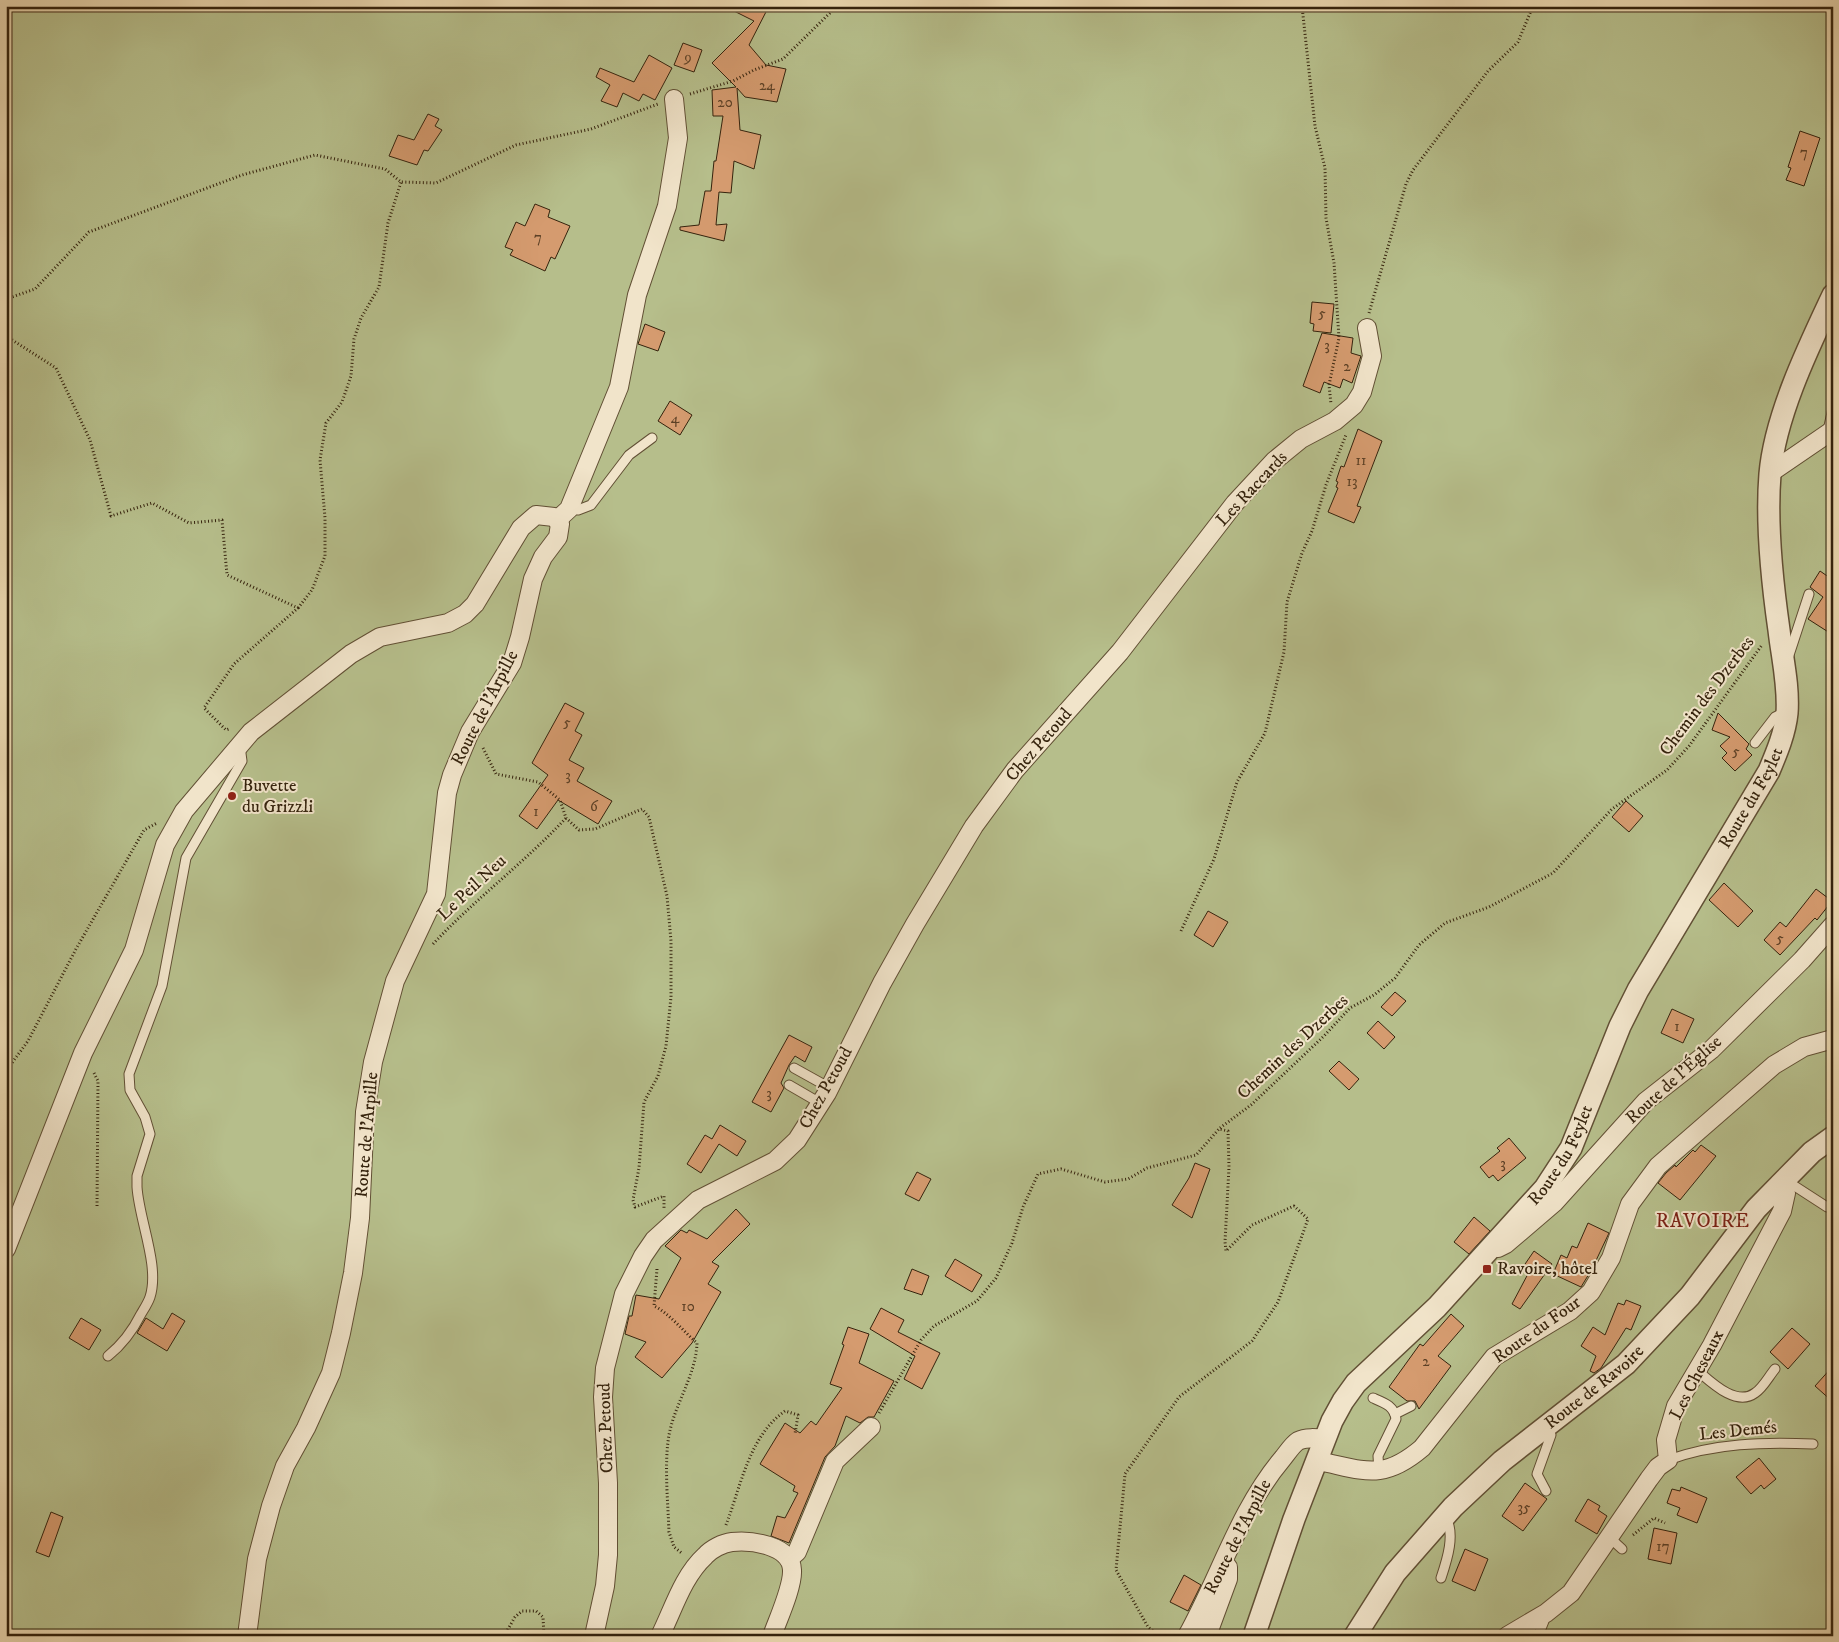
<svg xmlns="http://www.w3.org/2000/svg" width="1839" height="1642" viewBox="0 0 1839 1642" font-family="'IM FELL DW Pica',serif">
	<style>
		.green { fill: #b6be8b; stroke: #76704c }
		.building { fill: #d59b6f; stroke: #35230d }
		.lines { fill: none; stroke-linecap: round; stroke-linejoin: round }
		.service-casing { stroke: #625035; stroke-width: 11 }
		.minor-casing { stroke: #625035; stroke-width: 20 }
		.tertiary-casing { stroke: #625035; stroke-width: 24 }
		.path { stroke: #35230d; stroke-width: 3; stroke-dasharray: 1 2.5; stroke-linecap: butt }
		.service { stroke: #f1e4ca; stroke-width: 9 }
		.minor { stroke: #f1e4ca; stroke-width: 18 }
		.tertiary { stroke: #f1e4ca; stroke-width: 21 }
		.poi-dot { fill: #8f2418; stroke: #f1e4ca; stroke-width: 2 }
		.labels { text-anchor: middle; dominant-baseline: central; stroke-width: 4; stroke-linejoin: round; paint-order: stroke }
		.number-label { font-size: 15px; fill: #5d4126 }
		.street-label { font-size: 18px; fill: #35230d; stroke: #f1e4ca }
		.poi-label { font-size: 18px; fill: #35230d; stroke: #f1e4ca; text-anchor: start }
		.quarter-label { font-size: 20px; letter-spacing: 1px; fill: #7a1f14; stroke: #f1e4ca }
	</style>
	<rect width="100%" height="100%" fill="#e9d6ae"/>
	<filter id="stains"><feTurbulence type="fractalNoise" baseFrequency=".004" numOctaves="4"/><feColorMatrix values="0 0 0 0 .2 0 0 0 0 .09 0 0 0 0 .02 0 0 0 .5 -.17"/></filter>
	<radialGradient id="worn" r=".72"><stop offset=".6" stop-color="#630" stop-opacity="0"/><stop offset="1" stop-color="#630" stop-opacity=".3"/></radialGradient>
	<rect class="green" x="6" y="6" width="1827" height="1630"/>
	<g class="building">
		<polygon points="724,6 769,6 749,45 766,65 786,69 777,102 745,97 737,88 740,130 761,135 754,169 734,161 731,193 719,192 716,225 727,224 724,241 680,230 680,227 699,225 705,191 711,191 714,161 716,161 723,116 713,116 712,90 736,87 712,63 754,21"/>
		<polygon points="683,43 702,50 694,72 674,65"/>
		<polygon points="649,55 672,68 655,100 643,94 639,101 623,93 617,107 601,101 610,85 596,77 600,68 634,82"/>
		<polygon points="428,114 439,119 435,126 442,130 428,151 424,150 417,165 389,156 398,135 414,140"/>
		<polygon points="1800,131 1820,138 1804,186 1786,180 1791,168 1788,167"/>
		<polygon points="535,204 550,210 548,217 570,226 555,259 551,257 545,271 510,255 513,250 505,247 516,222 525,226"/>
		<polygon points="1312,302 1334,304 1331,333 1313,331 1314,324 1310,323"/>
		<polygon points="645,324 665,332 658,351 638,344"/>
		<polygon points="1322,333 1353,338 1351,353 1361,356 1352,383 1343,379 1340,388 1324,382 1320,393 1303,386"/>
		<polygon points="670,401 692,415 680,435 658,421"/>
		<polygon points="1358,429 1382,441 1357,506 1361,507 1354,523 1328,512 1338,488 1336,487 1338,482 1336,481 1341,466 1344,467"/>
		<polygon points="1820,571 1833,580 1833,635 1808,619 1823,597 1810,587"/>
		<polygon points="565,703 584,713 575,731 582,735 569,760 584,768 577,781 612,801 598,824 558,800 537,829 519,816 548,775 532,763"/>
		<polygon points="1718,713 1749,744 1746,749 1752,755 1735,771 1722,758 1727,753 1720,746 1730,737 1712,730"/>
		<polygon points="1626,801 1643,816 1629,832 1612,817"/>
		<polygon points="1724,883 1753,911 1738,927 1709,900"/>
		<polygon points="1816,889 1832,901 1817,920 1815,918 1780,955 1764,940 1780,922 1786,927"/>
		<polygon points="1208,911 1228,922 1213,947 1194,935"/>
		<polygon points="1395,992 1406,1001 1392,1016 1381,1007"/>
		<polygon points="1672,1009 1694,1019 1683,1043 1661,1033"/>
		<polygon points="1378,1021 1395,1037 1384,1049 1367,1033"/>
		<polygon points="789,1035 812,1047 805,1062 795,1056 789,1065 781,1083 784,1088 771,1112 752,1102"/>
		<polygon points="1339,1061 1359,1079 1349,1090 1329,1071"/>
		<polygon points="720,1125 746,1141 737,1156 719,1144 701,1173 687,1164 705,1135 712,1139"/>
		<polygon points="1509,1138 1526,1158 1498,1181 1493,1175 1489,1178 1480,1167 1500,1151 1497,1148"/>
		<polygon points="1701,1145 1716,1156 1680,1200 1658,1183 1666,1173 1675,1165 1676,1167 1693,1150 1695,1152"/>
		<polygon points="1195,1163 1210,1169 1192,1218 1172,1205 1189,1178"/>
		<polygon points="917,1172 931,1179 919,1201 905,1194"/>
		<polygon points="736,1209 750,1224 712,1262 719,1266 708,1284 721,1292 692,1343 662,1378 635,1357 646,1342 625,1334 629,1316 632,1316 636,1295 659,1299 681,1258 665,1246 681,1230 687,1233 689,1230 707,1239"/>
		<polygon points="1474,1217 1490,1231 1469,1254 1454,1242"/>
		<polygon points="1588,1223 1609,1233 1592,1269 1581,1287 1553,1274 1561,1255 1567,1258 1572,1246 1577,1248"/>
		<polygon points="1534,1251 1552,1264 1520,1309 1512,1304 1529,1272 1523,1267"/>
		<polygon points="955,1259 982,1275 972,1292 945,1276"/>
		<polygon points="912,1269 929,1276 922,1295 904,1289"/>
		<polygon points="1626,1300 1641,1306 1631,1330 1626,1328 1601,1368 1594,1373 1590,1371 1596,1356 1581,1346 1593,1327 1605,1335 1618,1303 1624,1305"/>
		<polygon points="881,1308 904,1320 898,1332 940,1353 922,1389 904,1379 915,1356 870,1329"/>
		<polygon points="172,1313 185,1321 167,1351 137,1333 146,1318 163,1329"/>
		<polygon points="1451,1314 1464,1326 1438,1356 1451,1366 1419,1409 1415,1401 1407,1401 1389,1387 1420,1344 1423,1346"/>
		<polygon points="81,1318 101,1330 89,1350 69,1338"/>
		<polygon points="848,1327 869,1334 859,1363 894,1381 874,1417 868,1417 860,1423 846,1416 835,1446 825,1457 789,1543 771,1536 777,1516 785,1518 798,1493 793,1491 795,1486 760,1464 785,1423 800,1433 811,1421 816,1425 842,1388 830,1384 844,1345 842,1344"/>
		<polygon points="1792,1328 1810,1344 1788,1369 1770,1352"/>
		<polygon points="1833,1366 1833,1402 1815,1386"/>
		<polygon points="1759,1458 1776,1479 1764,1489 1761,1485 1751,1494 1736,1477"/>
		<polygon points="1525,1483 1547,1499 1523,1531 1502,1516"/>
		<polygon points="1681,1487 1707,1498 1697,1523 1677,1515 1680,1508 1667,1503 1672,1489 1680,1491"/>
		<polygon points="1588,1499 1600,1506 1598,1510 1607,1516 1597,1534 1575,1521"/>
		<polygon points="51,1512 63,1517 49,1557 36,1552"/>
		<polygon points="1654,1528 1677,1533 1671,1564 1648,1559"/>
		<polygon points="1465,1549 1488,1559 1475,1591 1452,1581"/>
		<polygon points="1184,1575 1201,1585 1188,1611 1170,1602"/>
	</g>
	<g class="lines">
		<defs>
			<g id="service">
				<polyline points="1831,431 1829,426 1833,408"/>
				<polyline points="569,509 578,510 591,505 629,455 652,438"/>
				<polyline points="1788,658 1809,594"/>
				<polyline points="1755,743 1775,717 1785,712"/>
				<polyline points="794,1068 830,1088"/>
				<polyline points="789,1085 820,1103"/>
				<polyline points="1787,1178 1793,1185 1827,1207"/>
				<path d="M 108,1356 C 123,1344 132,1332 141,1314 C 144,1309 148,1303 150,1297 C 160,1266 139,1220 137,1187 L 137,1176 L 150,1134 L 145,1117 L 130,1090 L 129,1074 L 162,986 L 186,858 L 242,761 L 240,746"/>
				<path d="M 1697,1370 C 1711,1382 1736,1407 1755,1393 C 1763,1388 1769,1376 1775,1369"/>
				<path d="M 1373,1398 C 1385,1403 1394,1406 1396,1419 L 1378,1456 L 1379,1471"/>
				<polyline points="1395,1414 1411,1406"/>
				<path d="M 1668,1460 C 1715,1443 1763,1442 1813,1444"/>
				<polyline points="1546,1491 1537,1474 1551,1435 1547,1427"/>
				<polyline points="1609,1537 1622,1549"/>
				<path d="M 1441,1578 C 1447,1560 1456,1533 1445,1516"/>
				<polyline points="1538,1636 1544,1621 1541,1616"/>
			</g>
			<g id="minor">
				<polyline points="1770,473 1833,430"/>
				<polyline points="557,520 569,509 619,387 637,295 667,206 678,138 674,99"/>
				<polyline points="1493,1247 1498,1248 1506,1244 1554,1203 1646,1101 1711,1050 1802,960 1833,925"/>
				<polyline points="6,1249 83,1053 134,950 165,845 184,811 251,732 351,654 380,637 448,623 465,614 475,604 521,528 536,515 554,517 560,524 558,537 543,557 533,579 520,637 512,663 470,732 452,775 447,793 436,894 395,981 373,1062 365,1112 360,1218 353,1273 341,1333 331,1373 306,1428 285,1466 271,1506 257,1559 247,1636"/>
				<path d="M 1318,1461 C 1364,1470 1382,1482 1422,1448 L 1494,1357 L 1570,1311 L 1591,1292 L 1611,1258 L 1630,1204 L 1658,1166 L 1774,1065 L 1804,1047 L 1833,1039"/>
				<polyline points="789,1559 797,1552 835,1461 871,1427"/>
				<polyline points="594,1636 605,1586 608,1555 608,1483 603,1397 605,1368 624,1294 643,1256 654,1240 698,1200 775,1161 797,1140 827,1093 882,983 915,924 974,826 1015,770 1120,652 1235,503 1274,461 1301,439 1335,421 1354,405 1362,392 1372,356 1367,328"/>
				<path d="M 660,1636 C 673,1610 683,1576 705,1556 C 711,1549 723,1543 732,1542 C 751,1540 791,1545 792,1570 C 793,1587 778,1619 772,1636"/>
				<path d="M 1187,1636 C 1220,1577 1239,1510 1283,1458 C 1287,1453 1293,1444 1298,1441 C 1306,1437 1316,1438 1325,1439"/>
				<polyline points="1207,1636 1228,1579 1228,1567"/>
				<polyline points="1507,1636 1546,1613 1571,1593 1649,1479 1658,1467 1668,1460 1666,1440 1676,1406 1712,1345 1782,1211 1786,1193 1780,1183"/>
			</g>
			<g id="tertiary">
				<path id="s1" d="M 1254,1636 L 1294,1519 L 1332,1421 L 1343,1401 L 1356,1383 L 1437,1307 L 1545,1188 L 1571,1148 L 1620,1026 L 1638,990 L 1769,771 C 1777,752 1785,733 1787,713 C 1789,685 1782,657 1779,630 C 1772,581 1766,523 1770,474 C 1775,416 1808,348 1833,295"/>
				<path id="s2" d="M 1355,1636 L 1395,1573 L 1453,1507 L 1502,1461 L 1626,1364 L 1690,1296 L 1756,1209 L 1812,1152 L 1833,1137"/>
			</g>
		</defs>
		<use href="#service" class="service-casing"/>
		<use href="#minor" class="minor-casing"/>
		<use href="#tertiary" class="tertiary-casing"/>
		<g class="path">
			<polyline points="1302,6 1315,126 1325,168 1326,218 1334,263 1339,338 1329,385 1331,404"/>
			<polyline points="690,94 733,81 754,70 783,59 837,6"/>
			<polyline points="6,299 35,289 89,232 242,175 315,155 385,169 401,182 436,183 516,145 591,129 658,104"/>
			<polyline points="1369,313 1406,184 1413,170 1488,71 1518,42 1533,6"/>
			<polyline points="6,336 56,368 90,440 111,516 152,503 189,523 222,520 227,575 298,608 234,664 204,708 226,730 229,729"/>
			<polyline points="298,608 312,590 325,556 325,518 320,460 326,423 342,402 351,376 354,339 361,318 379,287 388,223 401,182"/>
			<polyline points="483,748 496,774 538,782 560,800 566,818 579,830 595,829 642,809 649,817 667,896 671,941 671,997 666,1046 658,1076 644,1102 639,1168 633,1200 635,1207 664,1196 664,1208"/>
			<polyline points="1181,931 1214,859 1237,782 1265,733 1284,652 1287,602 1302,553 1312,531 1326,485 1346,435"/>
			<path d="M 433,944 C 475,899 524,863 566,818"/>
			<polyline points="6,1071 28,1041 76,949 144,830 157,823"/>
			<polyline points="94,1073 98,1081 97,1208"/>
			<polyline points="1220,1128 1251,1105 1324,1036 1350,1008 1374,995 1395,978 1419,945 1445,923 1489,907 1553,873 1612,809 1667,770 1689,746 1762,645"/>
			<path d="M 657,1269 L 654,1306 C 669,1313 683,1331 697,1343 C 696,1375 675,1403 669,1435 C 664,1463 668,1503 669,1532 L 674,1547 L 683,1554"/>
			<polyline points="879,1413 921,1340 934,1326 977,1301 996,1278 1012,1243 1023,1207 1038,1174 1061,1169 1105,1182 1128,1179 1147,1168 1196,1155 1219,1129 1228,1131 1229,1167 1225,1242 1226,1251 1252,1225 1294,1206 1308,1219 1278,1302 1252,1341 1179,1397 1125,1474 1116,1570 1148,1627 1160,1636"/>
			<path d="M 726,1525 C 741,1486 749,1436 785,1411 L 798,1415 L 795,1434"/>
			<polyline points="1633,1535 1654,1518 1665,1523"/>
			<polyline points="504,1636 515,1617 522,1611 536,1611 543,1617 544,1636"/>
		</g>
		<use href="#service" class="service"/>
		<use href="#minor" class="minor"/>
		<use href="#tertiary" class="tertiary"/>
	</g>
	<g class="poi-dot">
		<circle cx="232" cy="796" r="5"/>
		<rect x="1482" y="1264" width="10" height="10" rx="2.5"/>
	</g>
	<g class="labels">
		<g class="number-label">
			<text x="688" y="57">9</text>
			<text x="767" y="85">24</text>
			<text x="725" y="102">20</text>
			<text x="1804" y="152">7</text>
			<text x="538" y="237">7</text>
			<text x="1322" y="313">5</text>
			<text x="1327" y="345">3</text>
			<text x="1347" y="366">2</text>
			<text x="675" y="418">4</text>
			<text x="1361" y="460">11</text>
			<text x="1352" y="481">13</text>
			<text x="567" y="722">5</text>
			<text x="1736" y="751">5</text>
			<text x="568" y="775">3</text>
			<text x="594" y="806">6</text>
			<text x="536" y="811">1</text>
			<text x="1780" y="938">5</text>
			<text x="1677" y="1026">1</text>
			<text x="769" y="1093">3</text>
			<text x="1503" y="1163">3</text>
			<text x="688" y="1306">10</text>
			<text x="1426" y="1361">2</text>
			<text x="1524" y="1507">35</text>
			<text x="1663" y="1546">17</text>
		</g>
		<g class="street-label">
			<text transform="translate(1252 489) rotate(-47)">Les Raccards</text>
			<text transform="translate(1707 696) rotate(-53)">Chemin des Dzerbes</text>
			<text transform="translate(485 708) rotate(-63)">Route de l'Arpille</text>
			<text transform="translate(1039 745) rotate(-49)">Chez Petoud</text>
			<text stroke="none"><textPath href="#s1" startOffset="988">Route du Feylet</textPath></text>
			<text transform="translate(472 888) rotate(-43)">Le Peil Neu</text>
			<text transform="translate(1293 1047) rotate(-43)">Chemin des Dzerbes</text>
			<text transform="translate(1674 1080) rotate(-42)">Route de l'Église</text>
			<text transform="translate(826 1088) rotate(-61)">Chez Petoud</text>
			<text transform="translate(367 1135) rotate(-85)">Route de l'Arpille</text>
			<text stroke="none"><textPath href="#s1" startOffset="582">Route du Feylet</textPath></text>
			<text transform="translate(1537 1330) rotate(-35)">Route du Four</text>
			<text transform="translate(1697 1375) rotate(-63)">Les Cheseaux</text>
			<text stroke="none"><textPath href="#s2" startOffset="348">Route de Ravoire</textPath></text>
			<text transform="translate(606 1428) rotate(-92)">Chez Petoud</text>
			<text transform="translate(1738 1431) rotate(-6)">Les Demés</text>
			<text transform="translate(1238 1537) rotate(-63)">Route de l'Arpille</text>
		</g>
		<g class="poi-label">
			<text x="242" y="786">Buvette<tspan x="242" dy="21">du Grizzli</tspan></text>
			<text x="1497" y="1269">Ravoire, hôtel</text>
		</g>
		<g class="quarter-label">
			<text x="1703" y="1221">RAVOIRE</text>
		</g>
	</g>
	<rect width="1839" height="1642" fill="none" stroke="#e9d6ae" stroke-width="25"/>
	<rect x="8" y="8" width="1824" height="1627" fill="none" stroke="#35230d" stroke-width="2.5"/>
	<rect x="12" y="12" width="1814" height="1617" fill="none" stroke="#35230d"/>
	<rect width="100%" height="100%" filter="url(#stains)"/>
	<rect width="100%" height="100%" fill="url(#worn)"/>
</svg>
